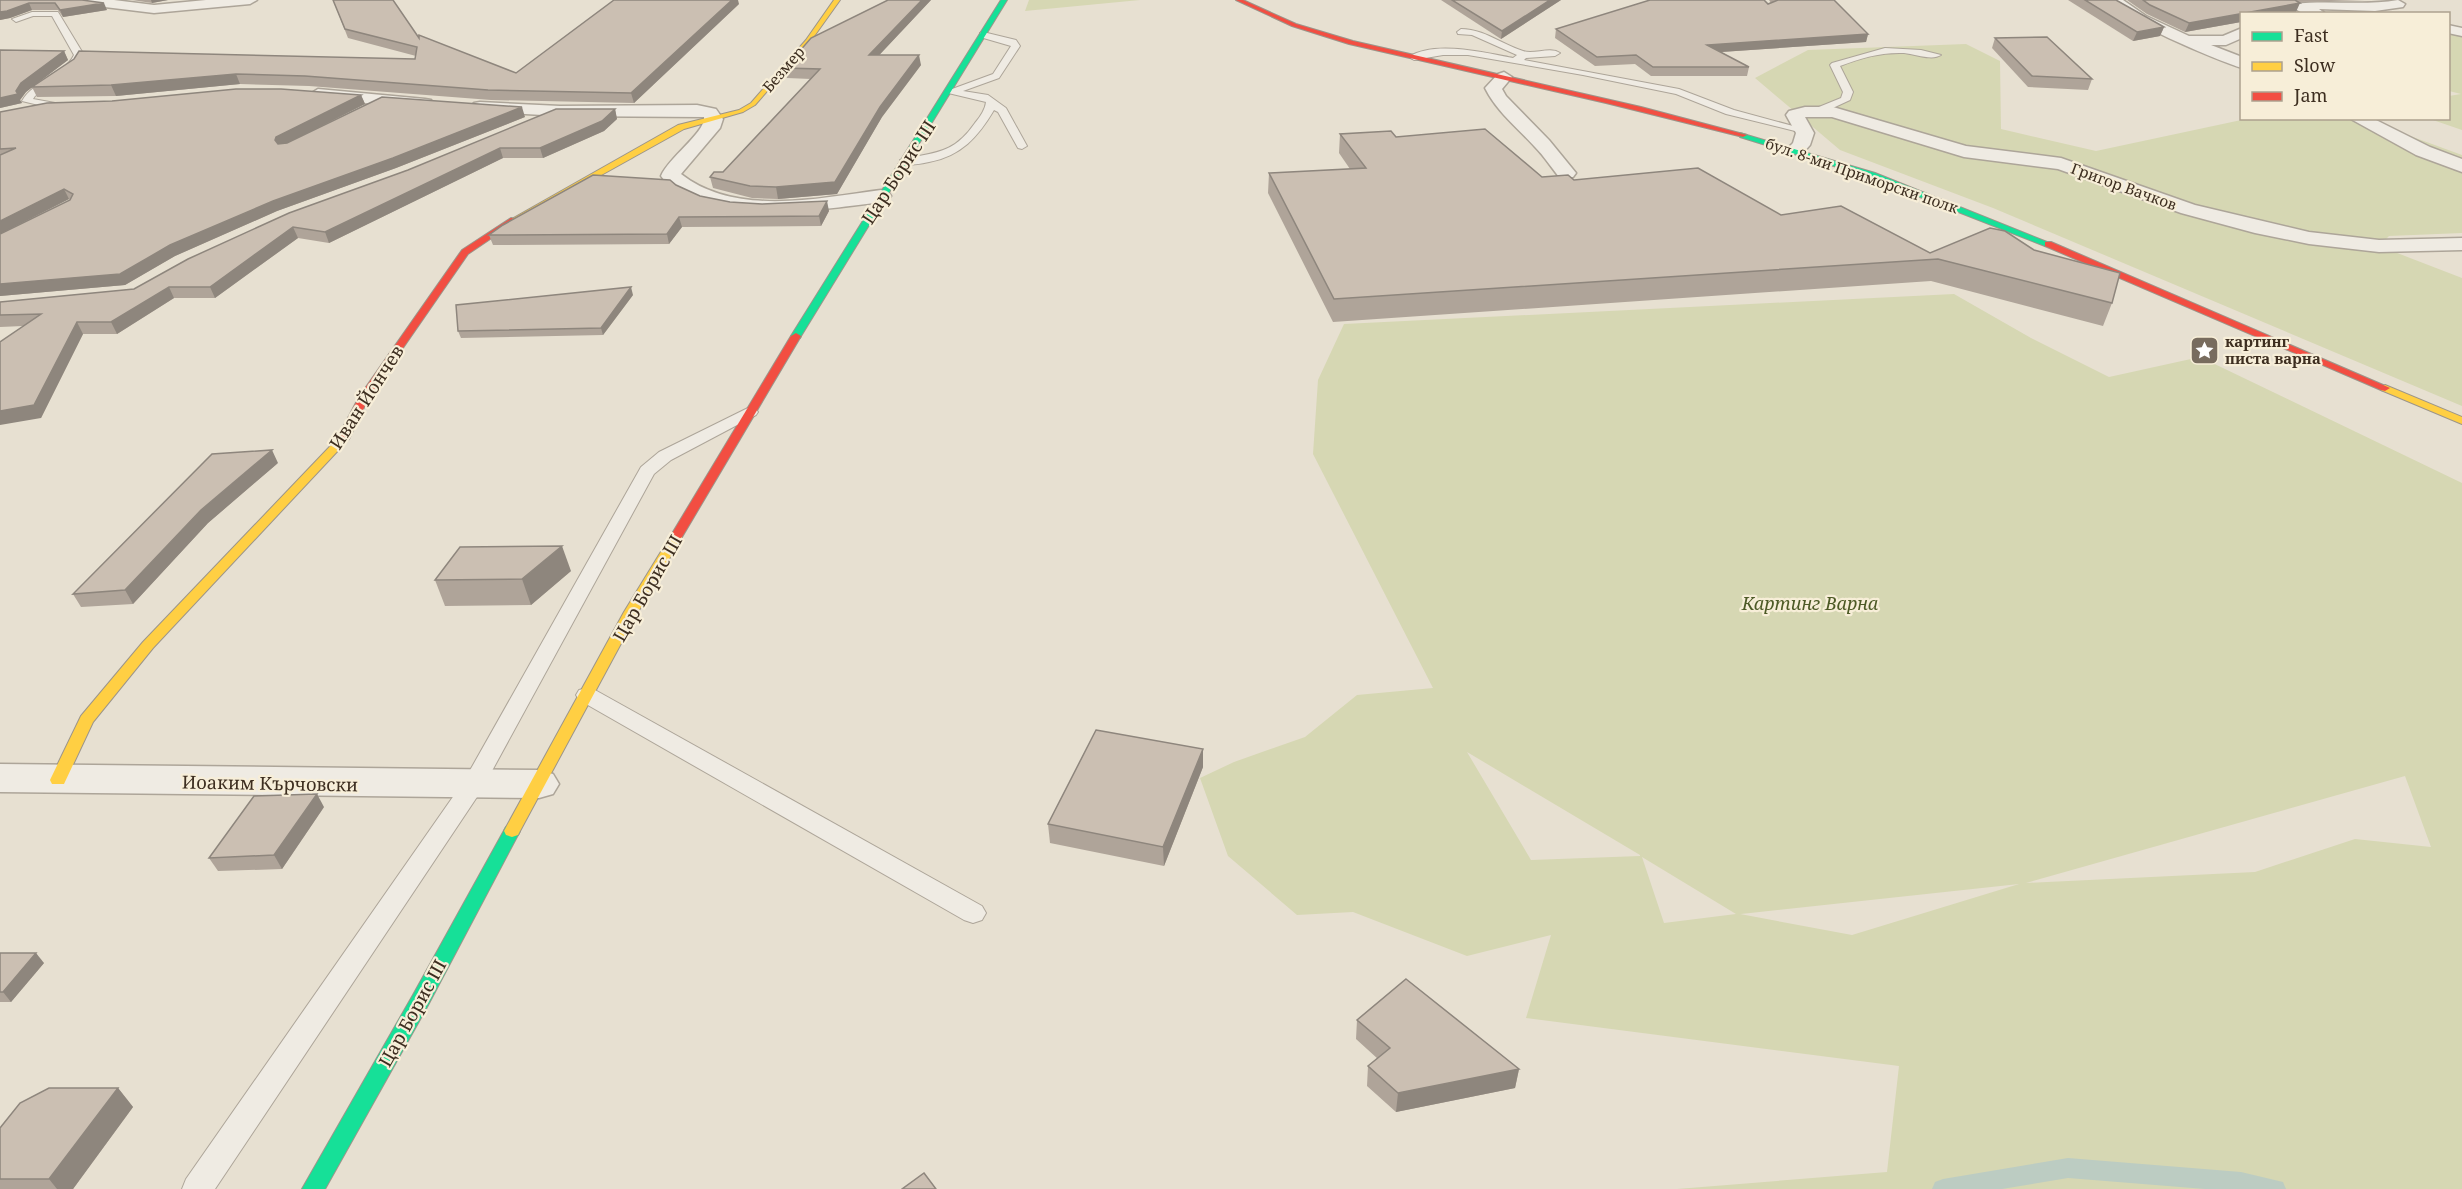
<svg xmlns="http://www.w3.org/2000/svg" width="2462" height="1189" viewBox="0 0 2462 1189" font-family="'Noto Serif',serif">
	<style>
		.green { fill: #d6d7b3; fill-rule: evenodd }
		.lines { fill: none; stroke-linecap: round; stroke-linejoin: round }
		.stream { fill: #bcccc2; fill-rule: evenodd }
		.lane-casing { stroke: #ada599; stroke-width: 2 }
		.street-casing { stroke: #ada599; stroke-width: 3 }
		.fast-casing { stroke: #9c958a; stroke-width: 2 }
		.slow-casing { stroke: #9c958a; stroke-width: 2 }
		.jam-casing { stroke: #9c958a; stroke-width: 2 }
		.lane { fill: #efebe3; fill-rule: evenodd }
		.street { fill: #efebe3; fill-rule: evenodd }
		.fast { fill: #16e098; fill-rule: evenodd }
		.slow { fill: #ffcf43; fill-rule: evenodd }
		.jam { fill: #f24e42; fill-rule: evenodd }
		.wall { fill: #afa499; fill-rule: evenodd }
		.shaded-wall { fill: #8e867d }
		.building { fill: #cbbfb2; stroke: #8e867d; stroke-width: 1.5 }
		.labels { text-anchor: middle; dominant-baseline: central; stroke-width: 4.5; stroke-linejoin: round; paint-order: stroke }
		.far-street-label { font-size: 15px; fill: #3d2e20; stroke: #f7eed8 }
		.far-poi-label { font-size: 15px; font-weight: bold; fill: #3d2e20; stroke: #f7eed8; text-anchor: start }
		.street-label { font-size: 18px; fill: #3d2e20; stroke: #f7eed8 }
		.park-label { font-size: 18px; font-style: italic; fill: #4d5a26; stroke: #f7eed8 }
	</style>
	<rect width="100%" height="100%" fill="#e7e0d1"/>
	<g class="green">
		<polygon points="1029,0 1140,0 1025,11"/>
		<polygon points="2449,27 2462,28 2462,130 2430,119 2448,118 2449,96 2461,94 2449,91"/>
		<polygon points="1966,44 2000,61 2001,129 2096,151 2246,119 2361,118 2462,155 2462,233 2389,236 2379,246 2462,278 2462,406 1993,208 1840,150 1755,78 1808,50"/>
		<path d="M 1954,294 L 2031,338 L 2109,377 L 2200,357 L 2462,483 L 2462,1189 L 1677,1189 L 1887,1172 L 1899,1066 L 1526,1018 L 1551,935 L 1467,956 L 1353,912 L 1297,915 L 1228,856 L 1200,778 L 1234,762 L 1305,737 L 1357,695 L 1433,688 L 1313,454 L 1318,380 L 1344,324 ZM 1467,752 L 1640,855 L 1640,856 L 1531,860 ZM 2405,776 L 2431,847 L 2355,839 L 2255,872 L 2026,883 ZM 1642,857 L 1736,914 L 1664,923 ZM 2019,884 L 1852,935 L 1740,914 L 1741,914 Z"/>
	</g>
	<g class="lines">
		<polygon class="stream" points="2068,1158 2241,1172 2283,1182 2286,1189 2205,1189 2068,1178 2002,1189 1932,1189 1935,1182 1943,1179"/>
		<defs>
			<g id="lane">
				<path d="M 32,12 L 58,12 L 84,55 L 77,67 L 35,96 L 33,99 L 55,103 L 56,105 L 51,108 L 22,101 C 34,80 64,76 74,55 L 52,16 L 33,16 L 16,22 L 12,19 Z"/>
				<path d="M 1461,29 C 1484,29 1501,44 1523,51 C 1534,55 1550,46 1560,53 L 1555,56 L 1526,58 L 1524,60 L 1679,89 L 1734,110 L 1808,130 L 1803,133 L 1726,114 L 1676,94 L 1583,75 L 1468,55 L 1443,55 L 1414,60 L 1409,57 C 1434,40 1486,53 1513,58 L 1517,55 L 1472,35 L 1458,34 L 1457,32 Z"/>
				<path d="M 983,32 L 1016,40 L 1020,46 L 999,78 L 963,91 L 988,95 L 1006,108 L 1027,146 L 1022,149 L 1018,148 L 998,112 L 994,110 C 978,137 961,156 929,162 C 920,164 909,166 900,164 L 900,160 C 934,152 953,155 975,123 C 980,117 985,110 986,102 L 944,92 L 993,74 L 1011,46 L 980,37 L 980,33 Z"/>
				<path d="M 1885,48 L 1921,50 L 1941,55 C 1932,61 1915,54 1904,53 C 1881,52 1861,58 1840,66 L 1853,92 L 1850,100 L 1822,113 L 1814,113 L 1814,109 L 1841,98 L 1843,92 L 1830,65 L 1832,63 Z"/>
				<polygon points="750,407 756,409 758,412 756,415 671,460 654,474 481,791 215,1189 182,1189 186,1179 464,781 641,467 659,452"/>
				<polygon points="587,688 595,690 982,906 986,913 982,920 973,923 964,920 579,700 576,695 579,690"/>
			</g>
			<g id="street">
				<polygon points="73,0 114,0 154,5 206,0 257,0 250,4 154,13 80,4"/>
				<path d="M 2109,0 L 2123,0 L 2146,16 L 2189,36 L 2223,36 L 2242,28 L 2242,38 L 2226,45 L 2211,45 L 2242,57 L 2242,68 C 2221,62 2113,17 2109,0 Z"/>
				<path d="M 2398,0 L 2405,4 L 2403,7 L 2375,11 L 2319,9 L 2326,14 L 2304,14 L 2292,7 L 2294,4 C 2328,0 2364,6 2398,0 Z"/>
				<polygon points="2448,25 2462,28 2462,36 2448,33"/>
				<path d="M 1504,72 L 1512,77 L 1502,89 L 1506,96 L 1549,140 L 1576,173 L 1573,177 L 1559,177 C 1551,167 1544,156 1535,147 C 1517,127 1497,112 1485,88 L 1498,74 Z"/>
				<polygon points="318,89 425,99 431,100 433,104 431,108 425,109 312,98 310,94"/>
				<path d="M 480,102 L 560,106 L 697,105 L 716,109 L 723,119 L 720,128 L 681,174 C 736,217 818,198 881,190 L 888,192 L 891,196 L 888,200 L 881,202 C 826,209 698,230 661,176 C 668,158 706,132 704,117 L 560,116 L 474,111 L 471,107 L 474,103 Z"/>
				<polygon points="1805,107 1833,107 1966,146 2061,158 2195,205 2309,232 2379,240 2462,238 2462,250 2379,252 2309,244 2255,233 2181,213 2058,169 1964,157 1832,117 1805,117 1814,133 1810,145 1802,154 1788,154 1786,150 1793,143 1796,133 1786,115 1789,111"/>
				<polygon points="2349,118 2372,118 2430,147 2462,159 2462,172 2416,155"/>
				<polygon points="0,764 539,770 553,774 559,784 553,794 539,798 0,792"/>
			</g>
			<g id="fast">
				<polygon points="1001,0 1007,0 801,336 800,338 792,338 791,336"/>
				<polygon points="1740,133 1875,173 2052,244 2045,246 1869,177 1740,137"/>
				<polygon points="512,825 518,827 520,831 427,1007 325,1189 302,1189 413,995 506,827"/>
			</g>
			<g id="slow">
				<polygon points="834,0 840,0 810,42 755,105 743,112 684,129 517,222 510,220 678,125 739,110 751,103 806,40"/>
				<polygon points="2385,385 2462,417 2462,424 2381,390 2380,388"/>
				<polygon points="343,436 347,437 347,441 153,648 93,722 64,784 52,784 50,780 81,716 143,642 339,437"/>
				<polygon points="676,533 682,537 638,612 520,831 518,835 512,837 506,835 504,831 624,612 670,537"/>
			</g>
			<g id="jam">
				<polygon points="1236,0 1243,0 1296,24 1353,41 1641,107 1747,135 1743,137 1606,103 1349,44 1292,26"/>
				<polygon points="511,218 518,220 468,254 369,397 349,439 343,442 339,441 337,439 359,397 462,250"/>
				<polygon points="2045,242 2051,242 2390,388 2385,391 2381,390 2045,246"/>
				<polygon points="796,333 801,336 682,537 676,541 671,540 670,537 791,336"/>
			</g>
		</defs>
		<use href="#lane" class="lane-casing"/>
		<use href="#street" class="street-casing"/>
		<use href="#fast" class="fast-casing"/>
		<use href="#slow" class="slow-casing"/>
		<use href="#jam" class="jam-casing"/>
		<use href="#lane" class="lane"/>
		<use href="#street" class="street"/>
		<use href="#fast" class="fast"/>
		<use href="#slow" class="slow"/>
		<use href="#jam" class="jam"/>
	</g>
	<g class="wall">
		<polygon points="0,0 82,0 107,10 63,17 58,10 32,10 10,18 0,20"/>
		<polygon points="132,0 168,0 152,3"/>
		<polygon points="333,0 419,38 516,73 739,4 634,103 491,100 309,86 240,84 116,96 37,97 32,87 26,92 20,100 22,103 0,108 0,50 64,51 68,60 37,83 415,59 416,56 348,38"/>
		<polygon points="888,0 931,0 879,55 921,65 882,117 837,194 778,199 752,198 713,188 710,177 723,172 811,79 787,78 785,68"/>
		<polygon points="1441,0 1561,0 1501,39"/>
		<polygon points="1769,0 1834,0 1868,34 1866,42 1721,52 1749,67 1747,76 1651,76 1635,64 1595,66 1555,38 1556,29 1771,3"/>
		<polygon points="2068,0 2116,0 2164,27 2160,36 2133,41"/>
		<polygon points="2127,0 2365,0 2298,2 2296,12 2289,14 2241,14 2241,22 2185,32 2147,14"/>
		<polygon points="1995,38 2092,79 2088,90 2028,87 1992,48"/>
		<path d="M 361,95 L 365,104 L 287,143 L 525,117 L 396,168 L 277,211 L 175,256 L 125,285 L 0,296 L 0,112 ZM 69,199 L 70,200 L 9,230 Z"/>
		<polygon points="615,109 617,119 604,131 543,158 503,158 329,243 298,238 215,298 174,298 117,334 83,334 41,418 23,326 0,327 0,302 134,289 289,213"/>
		<polygon points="1340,134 1396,137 1542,177 1574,180 1781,215 1930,253 2112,303 2103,326 1931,281 1333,322 1268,193 1269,173 1350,169 1339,153"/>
		<polygon points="676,185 700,196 730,202 829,211 821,226 682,227 669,244 493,245 489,235"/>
		<polygon points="633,295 603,335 461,338 458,331"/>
		<polygon points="278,463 208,523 133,604 81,607 73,594"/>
		<polygon points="571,571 531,605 445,606 435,580"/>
		<polygon points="1203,749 1203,767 1164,866 1050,843 1048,824"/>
		<polygon points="324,807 282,869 218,871 209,858"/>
		<polygon points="0,953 44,963 11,1002 0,1002"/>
		<polygon points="1357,1020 1519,1069 1515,1088 1396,1112 1367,1086 1368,1066 1378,1059 1356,1039"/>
		<polygon points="118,1088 133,1107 73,1189 0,1189 0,1128"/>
	</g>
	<g class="shaded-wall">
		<polygon points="151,0 168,0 152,3"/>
		<polygon points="732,0 738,0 739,4 634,103 631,93"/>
		<polygon points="922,0 931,0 870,65 869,55"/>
		<polygon points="1550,0 1561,0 1501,39 1502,31"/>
		<polygon points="29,3 32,10 10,18 0,20 0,12"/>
		<polygon points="104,3 107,10 63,17 60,10"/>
		<polygon points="2300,3 2296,12 2289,14 2241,14 2241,22 2185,32 2189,23"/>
		<polygon points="2164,27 2160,36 2133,41 2137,32"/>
		<polygon points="1868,34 1866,42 1706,53 1707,45"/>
		<polygon points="64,51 68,60 26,92 20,100 22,103 0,108 0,98 16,91 21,83"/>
		<polygon points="919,55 921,65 882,117 837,194 778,199 776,187 880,107"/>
		<polygon points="236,74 240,84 116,96 111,85"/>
		<polygon points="361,95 365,104 280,147 275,140 276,137"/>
		<polygon points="522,107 525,117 396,168 277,211 175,256 125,285 0,296 0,284 170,245 273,201"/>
		<polygon points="615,109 617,119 604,131 543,158 540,148"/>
		<polygon points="500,148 503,158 329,243 325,232"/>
		<polygon points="64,189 69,199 0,234 0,221"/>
		<polygon points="827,201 829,211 821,226 819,216"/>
		<polygon points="679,217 682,227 669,244 667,234"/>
		<polygon points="293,227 298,238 215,298 210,287"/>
		<polygon points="169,287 174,298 117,334 111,322"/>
		<polygon points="631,287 633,295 603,335 601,328"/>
		<polygon points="77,322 83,334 41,418 0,425 0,411"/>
		<polygon points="272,450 278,463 208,523 133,604 125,590 201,510"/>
		<polygon points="562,546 571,571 531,605 522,579"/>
		<polygon points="1203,749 1203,767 1164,866 1163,847"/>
		<polygon points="317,794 324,807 282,869 274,855"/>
		<polygon points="36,953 44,963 11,1002 3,992"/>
		<polygon points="1519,1069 1515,1088 1396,1112 1398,1093"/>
		<polygon points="118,1088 133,1107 73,1189 57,1189 49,1179"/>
	</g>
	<g class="building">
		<polygon points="0,0 82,0 104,3 60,10 55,3 29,3 7,11 0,12"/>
		<polygon points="333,0 393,0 419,38 419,35 516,73 614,0 732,0 631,93 488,90 305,76 236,74 111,85 32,87 74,59 79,51 415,59 417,47 345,29"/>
		<polygon points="888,0 922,0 869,55 919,55 880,107 835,182 776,187 750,186 710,177 714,172 723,172 820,69 785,68 811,38"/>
		<polygon points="1452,0 1550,0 1502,31"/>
		<polygon points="1650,0 1764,0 1768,4 1778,0 1834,0 1868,34 1707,45 1749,67 1653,67 1636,55 1597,57 1556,29"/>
		<polygon points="2085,0 2116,0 2164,27 2137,32"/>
		<polygon points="2143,0 2295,0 2300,3 2189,23 2150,5"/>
		<polygon points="2047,37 2092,79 2032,76 1995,38"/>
		<polygon points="0,50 64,51 21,83 16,91 18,94 0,98"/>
		<polygon points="236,89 281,89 361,95 276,137 275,140 278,144 287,143 382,97 522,107 393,158 273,201 170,245 120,274 0,284 0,234 70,200 73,194 64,189 0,221 0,155 16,148 0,149 0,112 47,103 112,101"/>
		<polygon points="556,109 615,109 602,121 540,148 500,148 325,232 293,227 210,287 169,287 111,322 77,322 34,405 0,411 0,342 41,314 0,315 0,302 134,289 188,259 289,213 408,170"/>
		<polygon points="1485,129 1542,177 1568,175 1574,180 1698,168 1781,215 1841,206 1930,253 1990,228 2005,231 2034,250 2120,273 2112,303 1938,259 1334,299 1269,173 1366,168 1340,134 1391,131 1396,137"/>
		<polygon points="593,175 670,180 676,185 700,196 730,202 762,204 827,201 819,216 679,217 667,234 489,235 503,225"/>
		<polygon points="631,287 601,328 458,331 456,305"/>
		<polygon points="272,450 201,510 125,590 73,594 212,454"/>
		<polygon points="562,546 522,579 435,580 460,547"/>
		<polygon points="1096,730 1203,749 1163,847 1048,824"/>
		<polygon points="317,794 274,855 209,858 254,796"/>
		<polygon points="0,953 36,953 3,992 0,992"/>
		<polygon points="1406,979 1519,1069 1398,1093 1368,1066 1390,1048 1357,1020"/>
		<polygon points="49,1088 118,1088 49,1179 0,1179 0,1128 20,1103"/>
		<polygon points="924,1173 936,1189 902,1189"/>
	</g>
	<defs>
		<symbol id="sight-square" viewBox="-11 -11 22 22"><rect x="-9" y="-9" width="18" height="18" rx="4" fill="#786c5e" stroke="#f7eed8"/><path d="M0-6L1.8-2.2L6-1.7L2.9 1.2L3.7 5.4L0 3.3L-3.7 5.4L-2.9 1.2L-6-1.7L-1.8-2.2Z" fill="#fff"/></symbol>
	</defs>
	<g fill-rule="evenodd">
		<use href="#sight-square" x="2188" y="334" width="33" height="33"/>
	</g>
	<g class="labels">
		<g class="far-street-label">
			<text transform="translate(783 69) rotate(-49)">Безмер</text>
			<text transform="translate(1862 175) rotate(19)">бул. 8-ми Приморски полк</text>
			<text transform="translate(2124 186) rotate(20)">Григор Вачков</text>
		</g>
		<g class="far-poi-label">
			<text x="2225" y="341">картинг<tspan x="2225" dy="17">писта варна</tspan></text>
		</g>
		<g class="street-label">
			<text transform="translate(898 172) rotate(-57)">Цар Борис III</text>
			<text transform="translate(366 397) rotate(-57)">Иван Йончев</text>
			<text transform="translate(647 588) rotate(-60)">Цар Борис III</text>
			<text transform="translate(270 783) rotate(1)">Иоаким Кърчовски</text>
			<text transform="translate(412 1013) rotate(-61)">Цар Борис III</text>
		</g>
		<g class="park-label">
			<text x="1810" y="603">Картинг Варна</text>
		</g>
	</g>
	<rect x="2240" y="12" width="210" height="108" fill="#f7eed8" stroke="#ada18e" stroke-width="1.5"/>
	<rect x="2252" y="32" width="30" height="9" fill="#16e098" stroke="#ada18e" stroke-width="1.5"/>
	<text x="2294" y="42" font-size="18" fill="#3d2e20">Fast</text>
	<rect x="2252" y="62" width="30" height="9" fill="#ffcf43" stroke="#ada18e" stroke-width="1.5"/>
	<text x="2294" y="72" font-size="18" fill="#3d2e20">Slow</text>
	<rect x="2252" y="92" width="30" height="9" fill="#f24e42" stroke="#ada18e" stroke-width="1.5"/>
	<text x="2294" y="102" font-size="18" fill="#3d2e20">Jam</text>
</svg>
